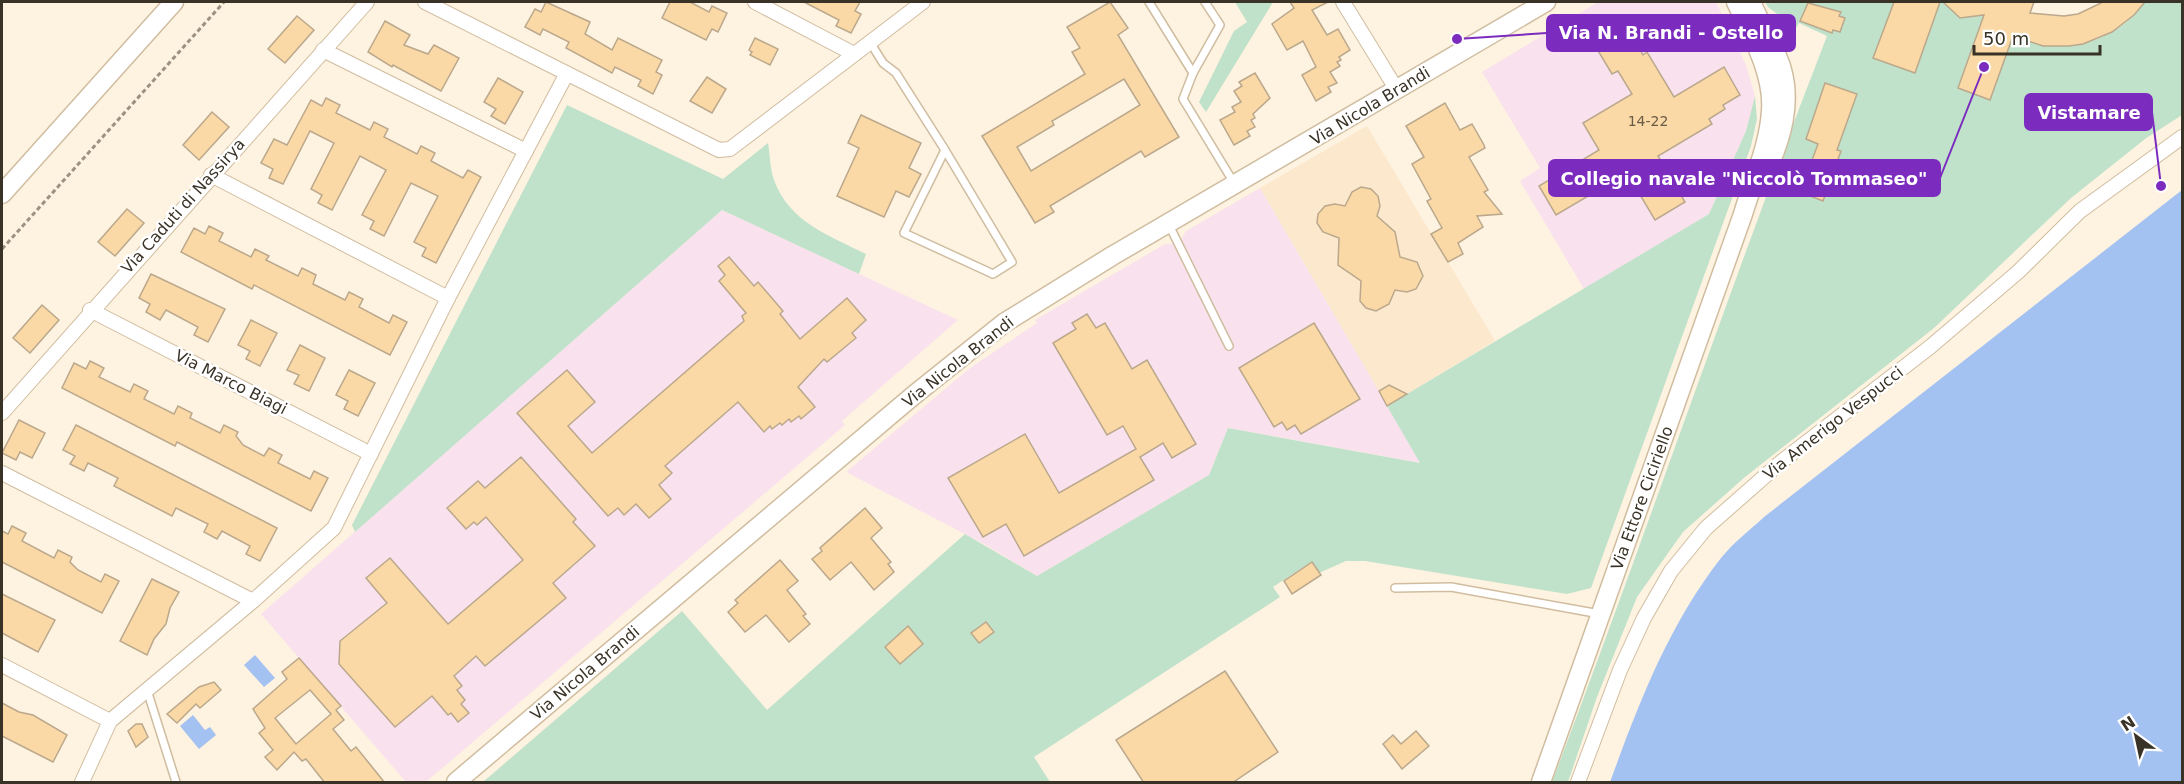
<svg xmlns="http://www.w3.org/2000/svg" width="2184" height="784" viewBox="0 0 2184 784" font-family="'DejaVu Sans',sans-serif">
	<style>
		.built { fill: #fce8cc }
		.education { fill: #f9e2ee }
		.green { fill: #c0e2ca; fill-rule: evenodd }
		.water { fill: #a4c2f1 }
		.building { fill: #fad9a6; stroke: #bba88c; stroke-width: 1.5; fill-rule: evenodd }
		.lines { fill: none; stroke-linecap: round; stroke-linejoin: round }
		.service-casing { stroke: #d0bda0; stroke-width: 10 }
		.minor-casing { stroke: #d0bda0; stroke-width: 16 }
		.tertiary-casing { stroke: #d0bda0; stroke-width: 21 }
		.path { stroke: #9c9283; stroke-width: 3; stroke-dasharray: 4.5 3; stroke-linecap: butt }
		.service { stroke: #fff; stroke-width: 7 }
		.minor { stroke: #fff; stroke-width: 14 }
		.tertiary { stroke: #fff; stroke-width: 18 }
		.labels { text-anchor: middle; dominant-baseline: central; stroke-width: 5; stroke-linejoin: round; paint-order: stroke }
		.number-label { font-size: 14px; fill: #695c46 }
		.street-label { font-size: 16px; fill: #393226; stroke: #fff }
		.leader { fill: none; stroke: #7b2cbf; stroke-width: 2 }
		.callout-dot { fill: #7b2cbf; stroke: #fff; stroke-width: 2 }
		.callout { fill: #7b2cbf; stroke: #7b2cbf; stroke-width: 2 }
		.callout-label { font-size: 18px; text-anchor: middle; font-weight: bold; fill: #fff }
	</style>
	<rect width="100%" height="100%" fill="#fef2e0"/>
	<polygon class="built" points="1367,126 1495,341 1387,406 1260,188"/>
	<g class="education">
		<polygon points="1598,2 1716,2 1746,65 1755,96 1746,131 1709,214 1584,289 1520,181 1540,168 1482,72"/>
		<polygon points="1260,188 1421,463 1228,428 1209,475 1037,576 982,543 846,472 970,368 1037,323 1035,320 1165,244 1172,244 1182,238 1186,231"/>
		<polygon points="722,210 958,320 842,421 845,425 426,782 406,782 261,614"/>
	</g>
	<g class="green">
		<polygon points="1235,2 1273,2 1206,112 1199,102 1234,31 1247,22"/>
		<path d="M 1765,2 L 1905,2 L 1884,61 L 1915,72 L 1940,2 L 1955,3 L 1954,11 L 1960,18 L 1985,14 L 1958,88 L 1990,100 L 2013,36 C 2060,55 2115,46 2144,2 L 2182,2 L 2182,115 L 2145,139 L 2071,198 L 1934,328 L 1745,477 L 1683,532 L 1637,597 L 1597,697 L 1568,782 L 1552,782 C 1646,535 1731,283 1827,36 L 1799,23 L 1796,28 L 1768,7 ZM 1808,3 L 1841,12 L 1839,16 L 1844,18 L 1840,32 L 1833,30 L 1831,33 L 1801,21 ZM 1839,88 L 1857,95 L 1837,150 L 1841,152 L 1823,201 L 1800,192 L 1818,143 L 1806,139 L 1823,89 Z"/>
		<polygon points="1755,96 1757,119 1751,146 1591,588 1567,594 1365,561 1346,561 1319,573 1311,562 1273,587 1280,597 1034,757 1050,782 483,782 682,611 767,710 965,534 1037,576 1209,475 1228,428 1420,463 1387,406 1709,214 1746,131"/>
		<path d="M 567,105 L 723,179 L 768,143 C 770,155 770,169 774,180 C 789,222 830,236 866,254 L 859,274 L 722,210 L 355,532 L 352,525 Z"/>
	</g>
	<g class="water">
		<path d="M 2182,190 L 2182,782 L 1610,782 C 1639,703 1668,626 1721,558 C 1733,543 1750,530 1764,517 Z"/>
		<polygon points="255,655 275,678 264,687 244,665"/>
		<polygon points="193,715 205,730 210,727 216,735 199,749 180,726"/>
	</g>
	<g class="building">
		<polygon points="546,2 590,22 585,34 612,50 618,38 662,60 656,72 662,75 653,94 638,86 641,80 615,67 612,73 566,48 569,42 543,29 540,35 525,27 535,9 541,12"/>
		<polygon points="670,2 690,2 709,12 712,6 727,13 718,32 712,29 706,40 662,18"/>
		<polygon points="804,2 860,2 855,11 861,14 851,33 836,26 839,20"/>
		<path d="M 1110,2 L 1128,28 L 1118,35 L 1179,137 L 1145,157 L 1141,151 L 1050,206 L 1054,212 L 1035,223 L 982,136 L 1085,74 L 1072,52 L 1080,48 L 1067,27 ZM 1124,79 L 1140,105 L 1031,171 L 1017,147 L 1054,125 L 1052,121 Z"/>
		<polygon points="1290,2 1328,2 1312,10 1327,35 1338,29 1350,50 1339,57 1341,60 1337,62 1340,66 1330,72 1337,83 1328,87 1331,92 1316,101 1302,75 1316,67 1303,41 1287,50 1272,24 1294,8"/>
		<polygon points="1894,2 1940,2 1915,73 1873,58"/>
		<polygon points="1943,2 2034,2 2030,13 2064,16 2078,14 2103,2 2145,2 2134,15 2112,32 2083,44 2069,46 2043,46 2013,36 1990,100 1958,88 1984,15 1960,18"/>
		<polygon points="1808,3 1841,12 1839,16 1845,18 1840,32 1833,30 1832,33 1800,21"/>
		<polygon points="297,16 314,30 285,63 268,49"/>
		<polygon points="385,21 410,35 404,45 428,54 434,45 459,58 441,91 393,65 392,67 368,52"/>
		<polygon points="1619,22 1629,40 1633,37 1643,55 1647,52 1674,97 1724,67 1740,95 1723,105 1725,109 1709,119 1712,124 1658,156 1685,202 1655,220 1627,173 1556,215 1539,186 1599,150 1583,123 1632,94 1618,71 1612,74 1591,39"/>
		<polygon points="755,38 778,49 770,65 750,55 752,52 749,50"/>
		<polygon points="1255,73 1270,98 1253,114 1255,118 1251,120 1255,127 1247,131 1250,136 1234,145 1220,120 1235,112 1232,107 1241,102 1234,91 1242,86 1239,82"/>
		<polygon points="707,77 726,89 712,113 690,101"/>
		<polygon points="498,78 523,92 505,124 491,116 496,109 484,102"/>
		<polygon points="1825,83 1857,94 1837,150 1841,151 1823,201 1800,192 1818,144 1806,139"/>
		<polygon points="326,98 340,105 336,113 370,130 374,122 388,129 384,137 417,154 421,146 435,153 431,161 463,178 468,170 481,177 436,263 422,256 426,248 414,242 438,196 411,183 384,236 370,229 374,221 362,215 386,170 360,156 332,210 318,203 322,195 311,189 334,143 310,131 283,184 269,178 273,169 261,163 274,139 287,145 311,100 322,106"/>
		<polygon points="1445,103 1460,130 1472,124 1484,145 1485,148 1469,157 1488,190 1484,192 1502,214 1477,216 1483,227 1458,243 1463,254 1448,262 1431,234 1442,228 1427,201 1431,199 1412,164 1424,157 1406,126"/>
		<polygon points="212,112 229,127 199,160 183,145"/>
		<polygon points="861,115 921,143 909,168 921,174 909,197 896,191 884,217 837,196 859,148 848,143"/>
		<polygon points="1361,187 1371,189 1378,196 1380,206 1377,216 1395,232 1400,257 1417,262 1423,276 1416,289 1407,292 1395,290 1389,304 1376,311 1366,308 1360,301 1361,281 1338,265 1339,238 1323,232 1317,223 1318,214 1325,206 1335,204 1345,206 1352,192"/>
		<polygon points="127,209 144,223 115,256 98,242"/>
		<polygon points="209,226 223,233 219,241 251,257 255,249 269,256 266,260 298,276 302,268 316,275 313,284 345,300 349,292 363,299 359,307 389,323 393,315 407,322 390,355 254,285 252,289 181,252 194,228 205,234"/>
		<polygon points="729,257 754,286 758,282 783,311 780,314 800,339 847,298 866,320 852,333 856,338 827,362 824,359 798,387 815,407 801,419 799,416 791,422 789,419 782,425 780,423 772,429 770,426 764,432 738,402 665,466 672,473 659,485 671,499 649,518 636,504 624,515 618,508 608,516 517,413 567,370 595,402 568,426 592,453 744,321 742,316 746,313 719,281 725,275 718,266"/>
		<polygon points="151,274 225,309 208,342 194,335 198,327 166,310 160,320 146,312 150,304 139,298"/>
		<polygon points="42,305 59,320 30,353 13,338"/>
		<polygon points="1087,314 1096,328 1105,323 1132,369 1147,360 1196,444 1172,458 1163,443 1140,457 1154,480 1024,556 1006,524 983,537 948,478 1025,434 1059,493 1136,449 1123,426 1107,435 1053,343 1076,329 1072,323"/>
		<polygon points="251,320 277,333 260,366 246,359 250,351 238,345"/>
		<polygon points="1314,323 1360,399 1301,434 1295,425 1287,430 1282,422 1274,427 1239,368"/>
		<polygon points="300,345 325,358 309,391 294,384 299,375 287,370"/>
		<polygon points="90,361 104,368 99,377 130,392 134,384 148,391 144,399 174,414 178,406 192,413 190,418 220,433 224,425 238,432 236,436 243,445 264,456 269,448 282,455 278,463 310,479 314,471 328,478 311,511 177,442 175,446 62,388 74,363 86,369"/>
		<polygon points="349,370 375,383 358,416 344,409 348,401 336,395"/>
		<polygon points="1389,385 1407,394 1387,406 1379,391"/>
		<polygon points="19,420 45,433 32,458 20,452 16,460 2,453"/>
		<polygon points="76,425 277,528 260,561 246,554 250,546 222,531 217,539 204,532 208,524 176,508 172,516 114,486 118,478 88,463 84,471 70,464 75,456 63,450"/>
		<polygon points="521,457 576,519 573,522 595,546 553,583 566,598 485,666 476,656 454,676 462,686 457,690 465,700 461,704 469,713 458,722 451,713 448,715 432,696 395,727 339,664 340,641 387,603 366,578 390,558 448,624 523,560 486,517 477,525 474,522 466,529 447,508 478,481 485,488"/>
		<polygon points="865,508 882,528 871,538 891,562 888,564 894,572 874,590 851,562 830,580 812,559 822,551 820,548"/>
		<polygon points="12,526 26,533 22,541 54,558 58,550 72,557 70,562 78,570 101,582 105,574 119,581 102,613 2,562 2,531 8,534"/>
		<polygon points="780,560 798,581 787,590 806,614 803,616 810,624 789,642 766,615 745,632 728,612 738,603 735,600"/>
		<polygon points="1312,562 1321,575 1292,594 1284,581"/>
		<polygon points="152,579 179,592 170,608 166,624 154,639 147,655 120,641"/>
		<polygon points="2,594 55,620 38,652 2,633"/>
		<polygon points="986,622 994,632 979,643 971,633"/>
		<polygon points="908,626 923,644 900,664 885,647"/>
		<path d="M 299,658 L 341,706 L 336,710 L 344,720 L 333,729 L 351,751 L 356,747 L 385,783 L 325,783 L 306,759 L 302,761 L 294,752 L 277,770 L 265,757 L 273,750 L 259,733 L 265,728 L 253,709 L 287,679 L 282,672 ZM 310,690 L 331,714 L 296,744 L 275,718 Z"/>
		<polygon points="1225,671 1278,752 1232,783 1144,783 1116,740"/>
		<polygon points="214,682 221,690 200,708 196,704 177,723 167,714 199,687"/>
		<polygon points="2,703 19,712 33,715 67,735 53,762 2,736"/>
		<polygon points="136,724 142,724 148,737 136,747 128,731"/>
		<polygon points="1416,731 1429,746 1402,769 1383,744 1393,735 1401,744"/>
	</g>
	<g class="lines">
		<defs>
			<g id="service">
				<polyline points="1149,2 1193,73"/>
				<polyline points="1205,2 1220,25 1193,73 1183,99 1234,183"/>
				<polyline points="870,42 883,63 896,73 945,150 904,233 993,274 1012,262 945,150"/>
				<polyline points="1169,225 1229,346"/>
				<polyline points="1395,588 1451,587 1600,614"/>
				<polyline points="147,690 176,782"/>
			</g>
			<g id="minor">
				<polyline points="425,2 719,150 730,149 923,2"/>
				<polyline points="755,2 854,54"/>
				<polyline points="1343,2 1397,90"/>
				<polyline points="323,50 526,151"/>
				<polyline points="211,175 448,298"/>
				<polyline points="90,310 371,454"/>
				<polyline points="2,413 367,2"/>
				<polyline points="2,473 253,601"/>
				<polyline points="2,665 110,721"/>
				<polyline points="82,782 110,721 253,601 334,528 448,298 566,75"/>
				<polyline points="1578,782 1620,670 1644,618 1671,571 1706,528 1781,462 1930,347 2018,272 2080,211 2182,137"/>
			</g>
			<g id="tertiary">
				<path d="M 1751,2 C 1759,20 1769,38 1777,56 C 1796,98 1781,142 1762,181"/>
				<polyline points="2,194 174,2"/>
				<polyline points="456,782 914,395 1004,323 1112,256 1546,2"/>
				<path d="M 1541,782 L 1743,214 C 1753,181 1769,145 1771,111 C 1774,74 1751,34 1736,2"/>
			</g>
		</defs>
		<use href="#service" class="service-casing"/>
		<use href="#minor" class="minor-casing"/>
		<use href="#tertiary" class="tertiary-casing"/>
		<polyline class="path" points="2,249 224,2"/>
		<use href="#service" class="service"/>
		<use href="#minor" class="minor"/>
		<use href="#tertiary" class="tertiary"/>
	</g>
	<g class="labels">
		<g class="number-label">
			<text x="1648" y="121">14-22</text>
		</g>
		<g class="street-label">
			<text transform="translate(1370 106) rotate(-31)">Via Nicola Brandi</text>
			<text transform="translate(183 206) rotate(-48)">Via Caduti di Nassirya</text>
			<text transform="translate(958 362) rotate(-38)">Via Nicola Brandi</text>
			<text transform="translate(231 382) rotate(27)">Via Marco Biagi</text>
			<text transform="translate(1833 423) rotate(-38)">Via Amerigo Vespucci</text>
			<text transform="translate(1642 498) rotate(-70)">Via Ettore Ciciriello</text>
			<text transform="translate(585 673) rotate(-40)">Via Nicola Brandi</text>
		</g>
	</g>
	<path class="leader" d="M1457 39L1547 33M2161 186L2152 112M1984 67L1940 178"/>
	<g class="callout-dot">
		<circle cx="1457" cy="39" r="6"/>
		<circle cx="2161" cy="186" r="6"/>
		<circle cx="1984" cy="67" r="6"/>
	</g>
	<g class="callout">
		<rect x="1547" y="15" width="248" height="36" rx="6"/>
		<rect x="2025" y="94" width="127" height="36" rx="6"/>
		<rect x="1549" y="160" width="391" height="36" rx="6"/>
	</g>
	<g class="callout-label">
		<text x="1671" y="39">Via N. Brandi - Ostello</text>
		<text x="2089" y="119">Vistamare</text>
		<text x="1744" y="185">Collegio navale "Niccolò Tommaseo"</text>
	</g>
	<rect width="2184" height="784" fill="none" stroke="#393226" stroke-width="6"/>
	<g transform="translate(2136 736) rotate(327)" stroke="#ffffff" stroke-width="4.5" paint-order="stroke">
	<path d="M0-4.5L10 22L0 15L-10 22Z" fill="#393226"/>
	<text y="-9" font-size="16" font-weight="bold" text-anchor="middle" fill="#393226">N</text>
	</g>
	<path d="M1974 45v9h126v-9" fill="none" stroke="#393226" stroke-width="3"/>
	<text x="1983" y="45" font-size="18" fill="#393226" stroke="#ffffff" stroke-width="4.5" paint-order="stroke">50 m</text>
</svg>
